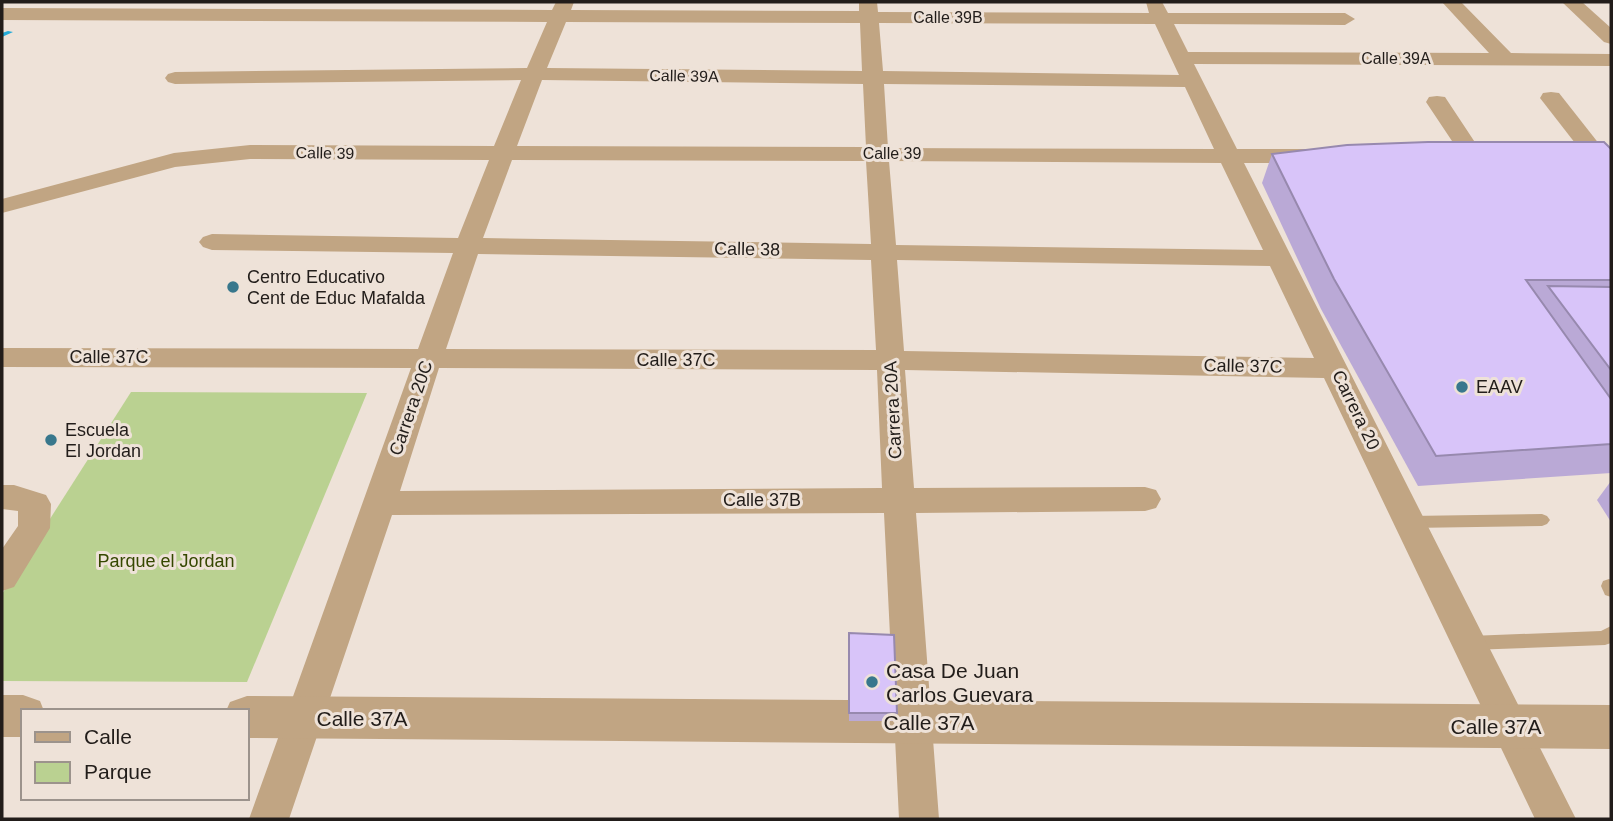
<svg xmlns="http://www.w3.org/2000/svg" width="1613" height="821" viewBox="0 0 1613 821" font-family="Helvetica,sans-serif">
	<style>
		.green { fill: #bad191 }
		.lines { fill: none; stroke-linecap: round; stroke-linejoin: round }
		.stream { fill: #24acd9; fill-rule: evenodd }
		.service { fill: #c1a583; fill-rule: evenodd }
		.minor { fill: #c1a583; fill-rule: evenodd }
		.tertiary { fill: #c1a583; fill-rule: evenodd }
		.wall { fill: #baa9d6 }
		.building { fill: #d8c4f9; stroke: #9789ae; stroke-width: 2 }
		.poi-dot { fill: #38778c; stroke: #eee2d8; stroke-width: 2.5 }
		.labels { text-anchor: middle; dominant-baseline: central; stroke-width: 6; stroke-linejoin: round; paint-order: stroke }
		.far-street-label { font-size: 16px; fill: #221d1a; stroke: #eee2d8 }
		.street-label { font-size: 18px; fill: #221d1a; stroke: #eee2d8 }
		.poi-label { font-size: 18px; fill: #221d1a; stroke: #eee2d8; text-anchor: start }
		.park-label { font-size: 18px; fill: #354700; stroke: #eee2d8 }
		.near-poi-label { font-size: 21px; fill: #221d1a; stroke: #eee2d8; text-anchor: start }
		.near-street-label { font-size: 21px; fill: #221d1a; stroke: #eee2d8 }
	</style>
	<rect width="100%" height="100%" fill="#eee2d8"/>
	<polygon class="green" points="131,392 367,393 247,682 2,681 2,594"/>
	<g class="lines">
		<polygon class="stream" points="8,31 13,32 2,37 2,33"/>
		<g class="service">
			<polygon points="1542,514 1547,516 1550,520 1547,524 1542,526 1410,528 1405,526 1402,522 1405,518 1410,516"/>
			<polygon points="1609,579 1611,580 1611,597 1605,595 1601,586 1603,581"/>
			<polygon points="1611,626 1611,643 1605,645 1470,650 1464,648 1462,643 1464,638 1470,636 1601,631"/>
		</g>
		<g class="minor">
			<path d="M 556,2 L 574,2 L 571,10 L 859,11 L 859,2 L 877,2 L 878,12 L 1149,13 L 1146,2 L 1162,2 L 1168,13 L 1345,13 L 1355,19 L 1345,25 L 1174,24 L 1188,52 L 1489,53 L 1442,2 L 1461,2 L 1511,53 L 1611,54 L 1611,66 L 1194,64 L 1237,149 L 1310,149 L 1318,151 L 1321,156 L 1318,161 L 1310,163 L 1244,163 L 1576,819 L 1535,819 L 1324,378 L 905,370 L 914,488 L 1145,487 L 1156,490 L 1161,499 L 1156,508 L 1145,511 L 916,513 L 939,819 L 899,819 L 884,513 L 392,515 L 289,819 L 249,819 L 411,368 L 2,367 L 2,348 L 418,349 L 453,253 L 212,250 L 203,247 L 199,242 L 203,237 L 212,234 L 458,238 L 489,160 L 250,159 L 175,167 L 2,213 L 2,199 L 174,153 L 250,145 L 494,146 L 521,80 L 175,84 L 168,82 L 165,78 L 168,74 L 175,72 L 527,68 L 547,22 L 2,20 L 2,8 L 552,10 ZM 566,22 L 860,23 L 862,71 L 547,68 ZM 879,23 L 1155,24 L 1179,75 L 883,71 ZM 542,80 L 863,84 L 866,147 L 517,146 ZM 884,84 L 1185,87 L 1214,149 L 888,148 ZM 512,160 L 866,161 L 871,244 L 483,238 ZM 889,161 L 1221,163 L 1263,250 L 896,245 ZM 478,254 L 871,260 L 876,350 L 446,349 ZM 897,260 L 1270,266 L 1314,358 L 904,351 ZM 439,368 L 877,370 L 882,488 L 400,491 Z"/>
			<polygon points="1562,2 1582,2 1611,28 1611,44 1604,42"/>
			<polygon points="1551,92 1559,93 1611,159 1611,181 1603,179 1540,98 1543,93"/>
			<polygon points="1437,96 1445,97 1484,156 1481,161 1465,161 1462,156 1426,102 1429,97"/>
			<polygon points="2,485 14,485 46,495 51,504 50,528 14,587 2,591 2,549 18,526 18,511 2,509"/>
		</g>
		<g class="tertiary">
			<polygon points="2,695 23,695 40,701 44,711 23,711 23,737 2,737"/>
			<polygon points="247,696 1611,705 1611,749 247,738 247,711 226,711 230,702"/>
		</g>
	</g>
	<g class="wall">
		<polygon points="1611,149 1611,473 1418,486 1321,309 1262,183 1272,154"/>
		<polygon points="1611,481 1611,522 1597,500"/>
		<polygon points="849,642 897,713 896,721 849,721"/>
	</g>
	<g class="building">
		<polygon points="1428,142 1604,142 1611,149 1611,280 1526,280 1611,399 1611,444 1436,456 1334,279 1272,154 1347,145"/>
		<polygon points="1548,286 1611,287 1611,370"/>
		<polygon points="849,633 894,635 897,713 849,713"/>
	</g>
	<g class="poi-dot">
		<circle cx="233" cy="287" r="7"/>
		<circle cx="1462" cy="387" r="7"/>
		<circle cx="51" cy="440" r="7"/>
		<circle cx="872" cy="682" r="7"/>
	</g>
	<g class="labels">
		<g class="far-street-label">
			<text x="948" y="17">Calle 39B</text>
			<text x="1396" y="58">Calle 39A</text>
			<text transform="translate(684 76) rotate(1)">Calle 39A</text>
			<text transform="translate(325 153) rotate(1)">Calle 39</text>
			<text x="892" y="153">Calle 39</text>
		</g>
		<g class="street-label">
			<text transform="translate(747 249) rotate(1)">Calle 38</text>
			<text x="109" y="357">Calle 37C</text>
			<text x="676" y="360">Calle 37C</text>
			<text transform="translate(1243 366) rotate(1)">Calle 37C</text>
			<text transform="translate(411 408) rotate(-71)">Carrera 20C</text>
			<text transform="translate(893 410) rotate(-93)">Carrera 20A</text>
			<text transform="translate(1356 410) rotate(64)">Carrera 20</text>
			<text x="762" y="500">Calle 37B</text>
		</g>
		<g class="poi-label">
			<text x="247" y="277">Centro Educativo<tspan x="247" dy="21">Cent de Educ Mafalda</tspan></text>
			<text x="1476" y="387">EAAV</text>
			<text x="65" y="430">Escuela<tspan x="65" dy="21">El Jordan</tspan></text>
		</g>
		<g class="park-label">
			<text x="166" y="561">Parque el Jordan</text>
		</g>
		<g class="near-poi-label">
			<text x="886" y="670">Casa De Juan<tspan x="886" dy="24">Carlos Guevara</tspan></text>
		</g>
		<g class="near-street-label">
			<text x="362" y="718">Calle 37A</text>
			<text x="929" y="722">Calle 37A</text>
			<text x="1496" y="726">Calle 37A</text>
		</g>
	</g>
	<rect width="1613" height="821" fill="none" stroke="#221d1a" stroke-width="7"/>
	<rect x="21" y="709" width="228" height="91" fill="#eee2d8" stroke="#9c938c" stroke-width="2"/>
	<rect x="35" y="732" width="35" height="10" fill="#c1a583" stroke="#9c938c" stroke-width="2"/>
	<text x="84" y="744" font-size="21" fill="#221d1a">Calle</text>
	<rect x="35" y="762" width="35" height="21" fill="#bad191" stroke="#9c938c" stroke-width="2"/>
	<text x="84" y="779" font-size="21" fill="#221d1a">Parque</text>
</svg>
